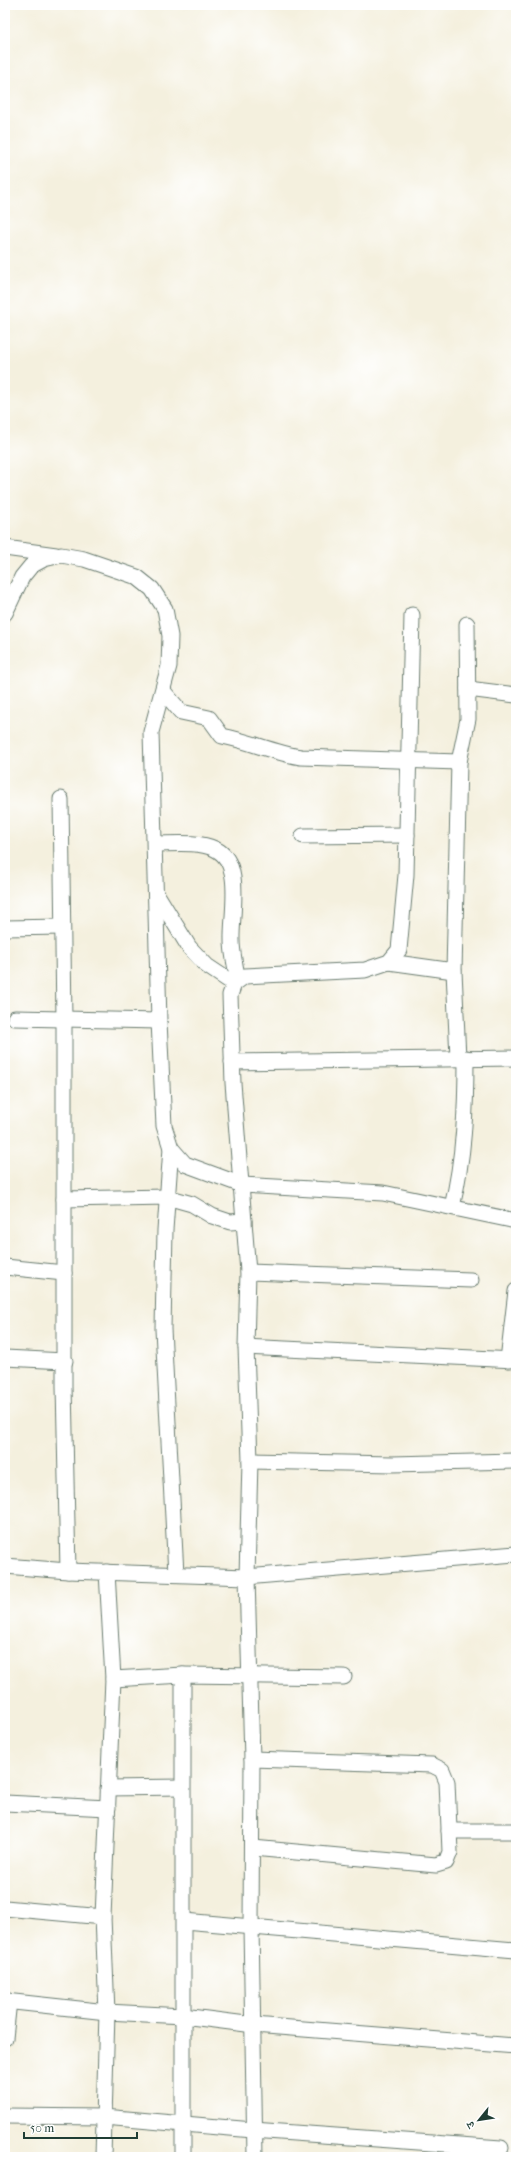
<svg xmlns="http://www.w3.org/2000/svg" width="521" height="2162" viewBox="0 0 521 2162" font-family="'IM FELL French Canon','Noto Serif Devanagari',serif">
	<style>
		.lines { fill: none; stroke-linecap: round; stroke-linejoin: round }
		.minor-casing { stroke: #6a7c70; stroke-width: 17 }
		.minor { stroke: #fff; stroke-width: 15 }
	</style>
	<rect width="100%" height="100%" fill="#fff"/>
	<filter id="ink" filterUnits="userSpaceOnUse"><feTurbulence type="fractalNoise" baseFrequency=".025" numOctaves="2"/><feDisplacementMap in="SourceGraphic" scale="8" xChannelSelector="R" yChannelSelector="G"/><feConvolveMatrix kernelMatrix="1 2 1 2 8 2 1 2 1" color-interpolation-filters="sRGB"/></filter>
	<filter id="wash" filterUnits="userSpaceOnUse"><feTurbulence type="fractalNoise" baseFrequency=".012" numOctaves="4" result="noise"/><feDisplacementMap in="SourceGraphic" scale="16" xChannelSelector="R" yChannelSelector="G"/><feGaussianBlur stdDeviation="0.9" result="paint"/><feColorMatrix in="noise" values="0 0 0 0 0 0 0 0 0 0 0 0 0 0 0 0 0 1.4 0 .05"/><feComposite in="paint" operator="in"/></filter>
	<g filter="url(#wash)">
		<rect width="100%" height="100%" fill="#f4f0de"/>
	</g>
	<g filter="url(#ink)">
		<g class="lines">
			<defs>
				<g id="minor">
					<polyline points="5,548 56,555"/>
					<polyline points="5,613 22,577 31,566 44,559 61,555 84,559 137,577 152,589 165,609 170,636 169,666 151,732 159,1021 164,1126 171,1148 185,1164 242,1185 383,1193 516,1221"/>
					<polyline points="468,689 516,695"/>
					<path d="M 163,691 L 181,712 L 209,718 L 222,736 C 249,741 274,753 301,757 L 459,762"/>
					<polyline points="61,799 64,1020 64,1386 68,1571"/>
					<polyline points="303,836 407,835"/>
					<path d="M 155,844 C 173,844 198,841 215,849 C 244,862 231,914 232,940 C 232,953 235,966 238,979"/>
					<polyline points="156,893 189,947 207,966 234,984"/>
					<polyline points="5,928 62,927"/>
					<polyline points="389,962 454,971"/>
					<polyline points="15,1018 159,1021"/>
					<polyline points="458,1058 454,971 459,762 468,719 467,624"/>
					<polyline points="232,1062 516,1058"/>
					<polyline points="171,1148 165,1230 163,1329 176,1574"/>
					<polyline points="64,1199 167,1197 192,1204 212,1216 230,1222 244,1221"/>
					<path d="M 452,1207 C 464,1157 466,1109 466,1058"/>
					<polyline points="5,1267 64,1273"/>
					<polyline points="248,1272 471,1280"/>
					<polyline points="246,1347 516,1360"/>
					<polyline points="5,1358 65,1361"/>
					<polyline points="508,1360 516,1291"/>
					<polyline points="250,1461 392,1464 516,1461"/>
					<polyline points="5,1566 68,1571 247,1577 516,1554"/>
					<polyline points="183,1675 183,2157"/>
					<polyline points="113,1679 183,1675 344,1677"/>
					<polyline points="252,1759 432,1765 442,1770 447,1782 450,1852 446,1862 436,1865 253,1848"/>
					<polyline points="108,1788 182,1787"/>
					<polyline points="5,1803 108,1808"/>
					<polyline points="449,1831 516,1831"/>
					<polyline points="5,1908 103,1917"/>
					<polyline points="184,1921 516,1950"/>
					<polyline points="5,2001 107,2012 183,2016 254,2025 516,2046"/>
					<polyline points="5,2038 9,2001"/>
					<polyline points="5,2116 104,2117 253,2130 501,2148"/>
					<polyline points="103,2157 107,2012 103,1917 113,1679 107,1572"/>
					<polyline points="255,2157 251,1927 252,1759 247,1577 250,1461 246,1347 248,1272 233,1083 230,995 234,984 245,976 365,970 389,962 399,950 406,875 412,615"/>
				</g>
			</defs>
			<use href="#minor" class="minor-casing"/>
			<use href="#minor" class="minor"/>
		</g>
	</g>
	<rect width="521" height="2162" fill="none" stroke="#fff" stroke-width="20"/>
	<g transform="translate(479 2120) rotate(240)" stroke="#ffffff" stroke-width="3" paint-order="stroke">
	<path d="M0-3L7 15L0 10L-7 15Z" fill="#1f3d34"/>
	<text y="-6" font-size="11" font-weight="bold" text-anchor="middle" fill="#1f3d34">उ</text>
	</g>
	<path d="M24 2132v6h113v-6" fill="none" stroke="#1f3d34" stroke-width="2"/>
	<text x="30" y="2132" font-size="12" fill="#1f3d34" stroke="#ffffff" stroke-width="3" paint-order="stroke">50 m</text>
</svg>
